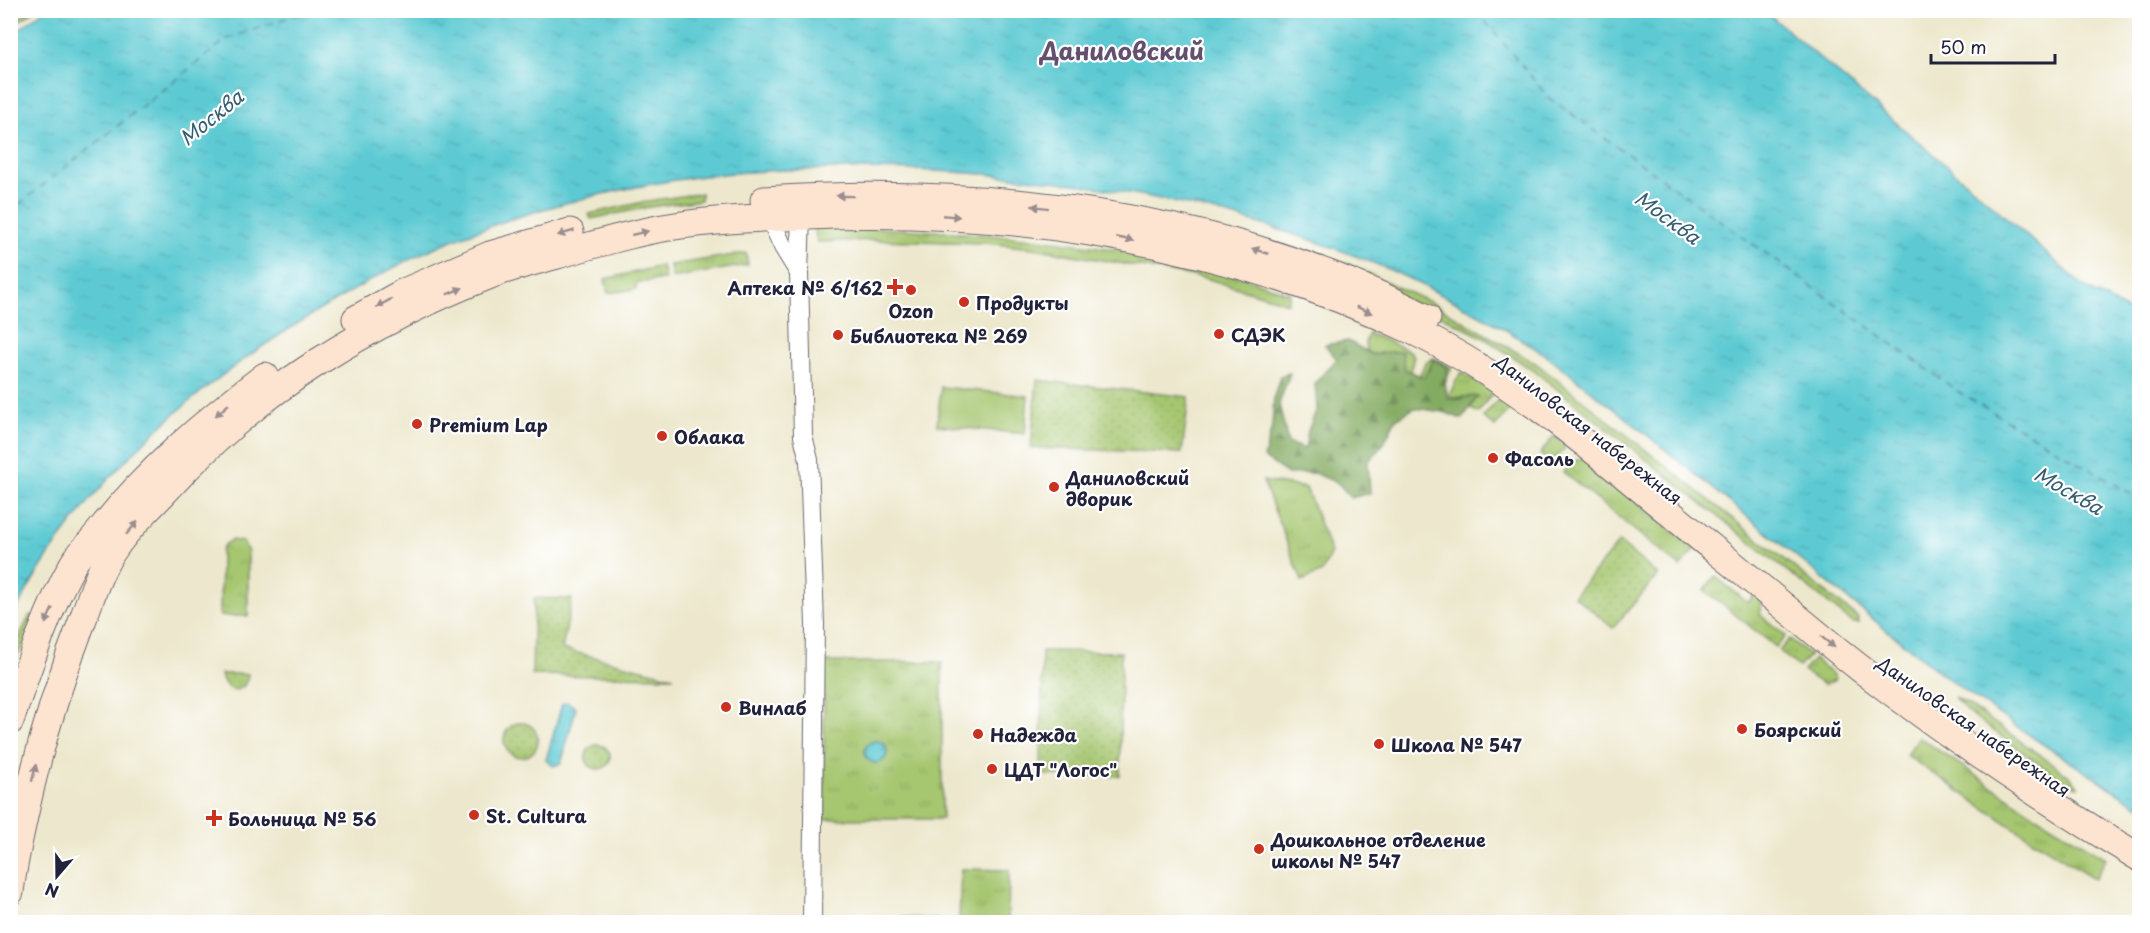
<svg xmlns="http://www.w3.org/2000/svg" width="2150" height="933" viewBox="0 0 2150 933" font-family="'Playpen Sans',sans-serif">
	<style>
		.grass { fill: url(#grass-tufts); stroke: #647455; stroke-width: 1.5 }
		.forest { fill: url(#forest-firs); stroke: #53664e; stroke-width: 1.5 }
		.park { fill: url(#park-dots); stroke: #647455; stroke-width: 1.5 }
		.pitch { fill: #a6c66f; stroke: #647455; stroke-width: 1.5 }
		.water { fill: url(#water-ripples); stroke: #407687; stroke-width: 1.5 }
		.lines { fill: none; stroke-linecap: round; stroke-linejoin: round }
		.ferry { stroke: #375d70; stroke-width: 1.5; stroke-dasharray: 8 6; stroke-linecap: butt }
		.minor-casing { stroke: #69676e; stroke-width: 20 }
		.secondary-casing { stroke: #69676e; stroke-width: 29 }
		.minor { stroke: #fff; stroke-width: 18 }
		.secondary { stroke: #fde4d1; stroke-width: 27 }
		.oneway { fill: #9a8d8e }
		.poi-dot { fill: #c8321e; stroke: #fff; stroke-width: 2 }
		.labels { text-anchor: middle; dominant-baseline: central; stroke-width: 4.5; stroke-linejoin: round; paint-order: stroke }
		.poi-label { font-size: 18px; font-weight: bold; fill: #22223b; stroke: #fff; text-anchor: start }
		.street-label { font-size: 18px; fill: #22223b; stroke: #fff }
		.water-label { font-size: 20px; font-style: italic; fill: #375d70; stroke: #fff }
		.district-label { font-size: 24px; font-weight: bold; fill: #63506e; stroke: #fff }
	</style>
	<defs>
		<pattern id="grass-tufts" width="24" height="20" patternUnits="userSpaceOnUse" patternTransform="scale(1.5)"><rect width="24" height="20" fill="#a6c66f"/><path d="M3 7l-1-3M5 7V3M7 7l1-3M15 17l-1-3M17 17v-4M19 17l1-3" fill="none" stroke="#8faa61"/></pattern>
		<pattern id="forest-firs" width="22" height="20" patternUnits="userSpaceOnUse" patternTransform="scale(1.5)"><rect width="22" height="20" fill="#84ab62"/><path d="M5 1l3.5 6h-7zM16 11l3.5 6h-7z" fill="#6c8b52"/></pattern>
		<pattern id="park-dots" width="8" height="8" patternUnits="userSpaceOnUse" patternTransform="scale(1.5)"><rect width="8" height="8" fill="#a6c66f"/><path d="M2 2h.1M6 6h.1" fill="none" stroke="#8faa61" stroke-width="1.8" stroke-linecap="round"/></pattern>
		<pattern id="water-ripples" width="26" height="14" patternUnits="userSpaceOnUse" patternTransform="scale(1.5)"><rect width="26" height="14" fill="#5dcad3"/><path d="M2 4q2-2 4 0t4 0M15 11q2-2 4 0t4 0" fill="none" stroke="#51adb6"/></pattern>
	</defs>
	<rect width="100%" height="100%" fill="#fff"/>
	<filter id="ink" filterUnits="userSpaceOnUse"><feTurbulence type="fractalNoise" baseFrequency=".0167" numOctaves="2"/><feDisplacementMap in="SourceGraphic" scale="12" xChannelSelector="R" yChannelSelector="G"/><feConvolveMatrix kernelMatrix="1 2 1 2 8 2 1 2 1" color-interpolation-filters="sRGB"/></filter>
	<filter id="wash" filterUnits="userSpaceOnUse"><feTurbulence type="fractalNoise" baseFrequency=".008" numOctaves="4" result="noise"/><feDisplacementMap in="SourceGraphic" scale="24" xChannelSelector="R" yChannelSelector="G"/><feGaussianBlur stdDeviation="1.35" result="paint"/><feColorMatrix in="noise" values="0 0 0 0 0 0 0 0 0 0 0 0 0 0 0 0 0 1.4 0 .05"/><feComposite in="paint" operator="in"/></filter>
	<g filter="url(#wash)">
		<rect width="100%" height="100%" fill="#ede8cd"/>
		<g class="grass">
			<polygon points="701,193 701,200 649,207 591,219 589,214 648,201"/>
			<path d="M 858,227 C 976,232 1096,241 1212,268 C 1238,275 1264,285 1290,293 L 1288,303 L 1205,278 L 1033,248 L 985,243 L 877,240 L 817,242 L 814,228 Z"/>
			<polygon points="746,253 748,265 672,278 670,265"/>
			<polygon points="1318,254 1347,264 1434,304 1537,364 1858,618 1859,623 1853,623 1533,370 1484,338 1430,310 1316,261"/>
			<polygon points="662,266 665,279 636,283 636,289 608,293 605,279"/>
			<polygon points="1369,333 1410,351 1414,356 1410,373 1367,354 1365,343"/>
			<polygon points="1433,358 1452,367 1442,390 1418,379 1425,363"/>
			<polygon points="1461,372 1493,392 1478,413 1449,395"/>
			<polygon points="1502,396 1511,403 1510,409 1495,427 1483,417"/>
			<polygon points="1554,436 1564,444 1564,449 1551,463 1540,454"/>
			<polygon points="1583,458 1695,550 1680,567 1563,472 1574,461"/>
			<polygon points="1263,481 1306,488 1331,553 1322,572 1302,581"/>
			<polygon points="231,540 243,542 248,552 248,616 220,616 221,552 223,546"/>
			<polygon points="1715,576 1748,603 1757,591 1764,597 1759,614 1786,636 1776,647 1704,590"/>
			<polygon points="30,615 36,618 11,669 10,657"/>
			<polygon points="1790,639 1810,655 1799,667 1779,651"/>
			<polygon points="1814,659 1834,676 1835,680 1824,685 1803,671"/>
			<rect x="824" y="662" width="118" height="157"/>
			<path d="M 221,674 L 248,674 C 246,696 224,694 221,674 Z"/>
			<polygon points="1954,697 1970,706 2067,774 2080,787 2064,782 1965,710"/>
			<polygon points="1919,737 2036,816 2106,858 2095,879 2014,828 1906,755"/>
			<polygon points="961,869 1009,870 1008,922 902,922 902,917 959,921"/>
		</g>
		<g class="forest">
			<polygon points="11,10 34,10 34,11 11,27"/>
			<polygon points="1348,341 1371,354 1402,351 1405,370 1424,377 1434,359 1448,368 1445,383 1448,398 1478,396 1462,419 1444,412 1414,408 1396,419 1384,443 1368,462 1370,493 1351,498 1338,483 1314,473 1288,474 1264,458 1272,427 1274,397 1280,376 1290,373 1279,404 1288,443 1305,449 1308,431 1317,408 1315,383 1337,359 1325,345"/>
		</g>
		<g class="park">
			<polygon points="1037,380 1189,397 1182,453 1031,448"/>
			<polygon points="1619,542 1658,575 1613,628 1574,596"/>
			<polygon points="534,598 572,599 562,649 674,677 532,675"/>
			<polygon points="1042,651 1121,652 1120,776 1041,775"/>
			<circle cx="521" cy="740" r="17"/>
			<circle cx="598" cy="757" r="12"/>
		</g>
		<polygon class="pitch" points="941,387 1028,396 1025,434 937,425"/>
		<g class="water">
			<path d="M 44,10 L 1761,11 L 1773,18 L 1981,195 L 2084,287 L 2139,317 L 2139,806 C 2076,766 2013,726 1953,682 C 1883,630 1817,572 1749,518 C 1701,479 1653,439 1604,401 C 1584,386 1565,369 1545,355 C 1508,329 1466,307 1426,287 C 1389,268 1350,253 1311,240 C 1161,189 1003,168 845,169 C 796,170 746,170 696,177 C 623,187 549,205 479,230 C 432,246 388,270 345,295 C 291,326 239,360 191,400 C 117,462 54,534 11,620 L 11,36 Z"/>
			<polygon points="568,702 576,708 561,764 553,766 546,760 562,704"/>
			<circle cx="876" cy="752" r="11"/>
		</g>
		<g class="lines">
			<g class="ferry">
				<polyline points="1476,10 1548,97 1959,392 2140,499"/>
				<polyline points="10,216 18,205 227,39 310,10"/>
			</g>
		</g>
	</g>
	<g filter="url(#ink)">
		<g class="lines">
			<defs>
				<g id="minor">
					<polyline points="801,216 799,273 803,436 809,460 815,624 812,922"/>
					<polyline points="770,218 783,247 799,273"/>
				</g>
				<g id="secondary">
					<path d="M 764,200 C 986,185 1227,214 1427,318"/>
					<polyline points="356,319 404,292 490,255 570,232"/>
					<path d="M 10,721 C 28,668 46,613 73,564 C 80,553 91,542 99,532 C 146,472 204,422 265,376"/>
					<path d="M 10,892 C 13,865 19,839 25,812 C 39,747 59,682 83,619 C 92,595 100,567 116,546 C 131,524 152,506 170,486 C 260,388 370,322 493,274 C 514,266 536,261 557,255 C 596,244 635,232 675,226 C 719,219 764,218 809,216 C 1012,207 1227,242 1411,330 C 1525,384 1618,472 1715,550 C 1764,589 1812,631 1861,669 C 1950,737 2044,800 2140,858"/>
				</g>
			</defs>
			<use href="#minor" class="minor-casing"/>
			<use href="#secondary" class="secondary-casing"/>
			<use href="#minor" class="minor"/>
			<use href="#secondary" class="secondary"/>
		</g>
		<defs><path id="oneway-solid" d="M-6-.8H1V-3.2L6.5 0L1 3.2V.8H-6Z" transform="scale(1.5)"/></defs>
		<g class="oneway">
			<use href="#oneway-solid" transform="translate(845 196) rotate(-179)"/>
			<use href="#oneway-solid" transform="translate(1040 207) rotate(-173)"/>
			<use href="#oneway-solid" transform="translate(951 216) rotate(5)"/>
			<use href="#oneway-solid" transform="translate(566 233) rotate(164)"/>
			<use href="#oneway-solid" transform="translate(640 233) rotate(-13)"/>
			<use href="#oneway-solid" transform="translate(1125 239) rotate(11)"/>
			<use href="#oneway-solid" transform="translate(1260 251) rotate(-162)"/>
			<use href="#oneway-solid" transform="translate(455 291) rotate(-23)"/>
			<use href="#oneway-solid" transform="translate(384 303) rotate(151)"/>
			<use href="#oneway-solid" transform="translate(1364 310) rotate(23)"/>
			<use href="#oneway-solid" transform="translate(222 410) rotate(139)"/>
			<use href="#oneway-solid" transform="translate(132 528) rotate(-48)"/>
			<use href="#oneway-solid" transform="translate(49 616) rotate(115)"/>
			<use href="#oneway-solid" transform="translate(1828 642) rotate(39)"/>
			<use href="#oneway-solid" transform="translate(34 773) rotate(-76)"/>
		</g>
	</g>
	<g class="poi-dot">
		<path d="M892 278h6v6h6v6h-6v6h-6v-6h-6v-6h6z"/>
		<circle cx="911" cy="290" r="6"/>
		<circle cx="964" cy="302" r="6"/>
		<circle cx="1219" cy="334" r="6"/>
		<circle cx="838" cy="335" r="6"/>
		<circle cx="417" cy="424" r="6"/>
		<circle cx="662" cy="436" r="6"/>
		<circle cx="1493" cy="458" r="6"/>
		<circle cx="1054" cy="487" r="6"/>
		<circle cx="726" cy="707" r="6"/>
		<circle cx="1742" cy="729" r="6"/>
		<circle cx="978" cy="734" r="6"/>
		<circle cx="1379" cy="744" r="6"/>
		<circle cx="992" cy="769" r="6"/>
		<circle cx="474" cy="815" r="6"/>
		<path d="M211 809h6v6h6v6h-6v6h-6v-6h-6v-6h6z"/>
		<circle cx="1259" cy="849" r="6"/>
	</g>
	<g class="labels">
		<g class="poi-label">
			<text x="883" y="287" text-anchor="end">Аптека № 6/162</text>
			<text x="976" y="302">Продукты</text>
			<text x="911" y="310" text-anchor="middle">Ozon</text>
			<text x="1231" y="334">СДЭК</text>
			<text x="850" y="335">Библиотека № 269</text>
			<text x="429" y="424">Premium Lap</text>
			<text x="674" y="436">Облака</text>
			<text x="1505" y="458">Фасоль</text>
			<text x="1066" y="477">Даниловский<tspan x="1066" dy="21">дворик</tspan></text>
			<text x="738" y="707">Винлаб</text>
			<text x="1754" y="729">Боярский</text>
			<text x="990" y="734">Надежда</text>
			<text x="1391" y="744">Школа № 547</text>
			<text x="1004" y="769">ЦДТ "Логос"</text>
			<text x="486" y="815">St. Cultura</text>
			<text x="228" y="818">Больница № 56</text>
			<text x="1271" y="839">Дошкольное отделение<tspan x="1271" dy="21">школы № 547</tspan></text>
		</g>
		<g class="street-label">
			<text transform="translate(1589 429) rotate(38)">Даниловская набережная</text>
			<text transform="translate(1974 726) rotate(35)">Даниловская набережная</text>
		</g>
		<g class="water-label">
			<text transform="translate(211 117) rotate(-39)">Москва</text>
			<text transform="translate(1668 217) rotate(36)">Москва</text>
			<text transform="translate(2069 490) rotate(30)">Москва</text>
		</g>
		<g class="district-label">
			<text x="1122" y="50">Даниловский</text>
		</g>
	</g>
	<rect width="2150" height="933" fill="none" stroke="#fff" stroke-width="36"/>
	<g transform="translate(57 876) rotate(200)" stroke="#ffffff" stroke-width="4.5" paint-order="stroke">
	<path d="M0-4.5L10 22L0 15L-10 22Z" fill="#22223b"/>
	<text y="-9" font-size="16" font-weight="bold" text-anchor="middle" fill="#22223b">N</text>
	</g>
	<path d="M1931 54v9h124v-9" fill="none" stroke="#22223b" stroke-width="3"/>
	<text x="1940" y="54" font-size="18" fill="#22223b" stroke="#ffffff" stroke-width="4.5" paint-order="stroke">50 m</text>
</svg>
